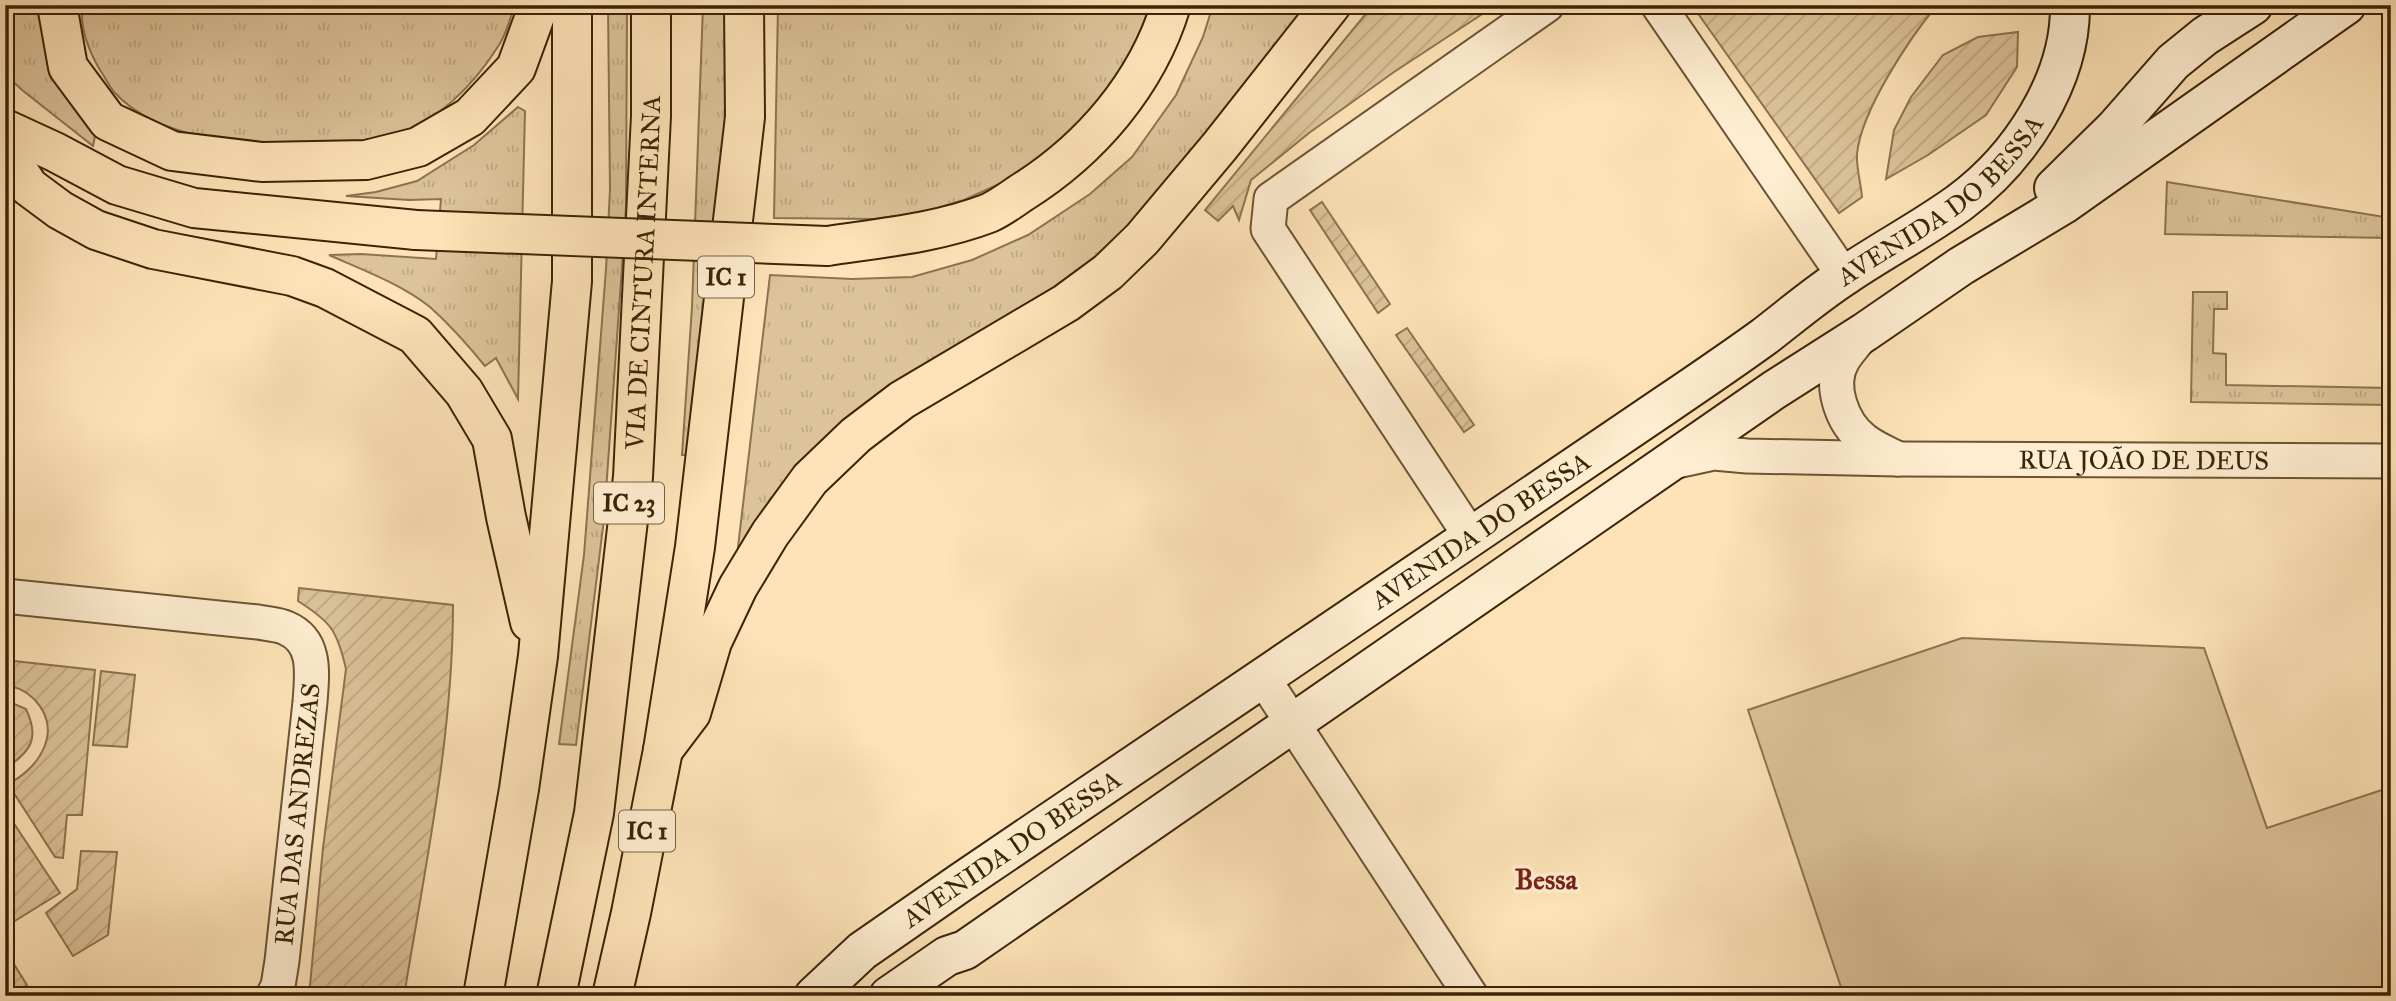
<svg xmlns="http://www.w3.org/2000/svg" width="2396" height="1001" viewBox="0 0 2396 1001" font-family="'IM FELL Great Primer',serif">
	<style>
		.grass { fill: url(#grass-tufts); stroke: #8c7450; stroke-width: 2 }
		.garden { fill: url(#garden-furrows); stroke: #8c7450; stroke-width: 2 }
		.pitch { fill: #dcc399; stroke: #8c7450; stroke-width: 2 }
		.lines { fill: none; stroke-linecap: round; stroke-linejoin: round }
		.minor-casing { stroke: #6c5433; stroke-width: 37 }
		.secondary-casing { stroke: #3b2407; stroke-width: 42 }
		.motorway-casing { stroke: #3b2407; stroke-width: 42 }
		.minor { stroke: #feedd0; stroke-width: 33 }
		.secondary { stroke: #feedd0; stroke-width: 38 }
		.motorway { stroke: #fde3b7; stroke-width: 38 }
		.motorway-bridge-casing { stroke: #3b2407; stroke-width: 42; stroke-linecap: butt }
		.motorway-bridge { stroke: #fde3b7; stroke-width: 38 }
		.labels { text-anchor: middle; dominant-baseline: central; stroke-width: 7; stroke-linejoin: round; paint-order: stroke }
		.shield { fill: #feedd0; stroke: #766043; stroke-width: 2 }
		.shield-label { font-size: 24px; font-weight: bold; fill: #3b2407 }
		.street-label { font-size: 26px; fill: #3b2407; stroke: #feedd0 }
		.neighbourhood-label { font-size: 28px; font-weight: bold; fill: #7a1f14; stroke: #feedd0 }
	</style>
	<defs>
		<pattern id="grass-tufts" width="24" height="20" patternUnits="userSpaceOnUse" patternTransform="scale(1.75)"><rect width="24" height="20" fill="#dcc399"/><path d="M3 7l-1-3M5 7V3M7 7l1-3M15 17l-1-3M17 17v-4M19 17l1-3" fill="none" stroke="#bea782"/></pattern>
		<pattern id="garden-furrows" width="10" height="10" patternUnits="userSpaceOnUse" patternTransform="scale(1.75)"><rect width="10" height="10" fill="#dcc399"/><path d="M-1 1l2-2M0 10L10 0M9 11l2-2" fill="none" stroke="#bea782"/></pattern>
	</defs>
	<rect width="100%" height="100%" fill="#fde3b7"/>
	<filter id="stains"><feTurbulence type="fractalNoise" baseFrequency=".00286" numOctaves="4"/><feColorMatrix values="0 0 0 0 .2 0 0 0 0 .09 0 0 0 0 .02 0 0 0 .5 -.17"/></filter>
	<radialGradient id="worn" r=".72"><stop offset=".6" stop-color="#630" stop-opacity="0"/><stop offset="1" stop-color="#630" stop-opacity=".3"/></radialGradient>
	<g class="grass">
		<polygon points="5,5 36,5 50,59 96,131 93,146 22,90 5,74"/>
		<path d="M 82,5 L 515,5 C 510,18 507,33 499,45 C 474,85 438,121 393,138 C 366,148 332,146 304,145 C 242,144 159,141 114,92 C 109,86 105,77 100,70 C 88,50 80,29 82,5 Z"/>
		<polygon points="608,5 627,5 626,207 621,281 604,519 576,745 559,744 584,555 606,269 610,189"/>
		<polygon points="703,5 726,5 726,113 690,455 682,455 692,307"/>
		<polygon points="778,5 1150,5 1133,55 1107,95 1047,155 1008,180 964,200 920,213 874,219 774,218"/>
		<polygon points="1213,5 1314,5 1133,232 747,547 738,547 770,275 852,279 912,277 972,260 1028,235 1090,194 1132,157 1176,95 1203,37"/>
		<path d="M 518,107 L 525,111 L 518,399 L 496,358 L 485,366 C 468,345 450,325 430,307 C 401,284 363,270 329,255 L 361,254 L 436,259 L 441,199 L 409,200 L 346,196 L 376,192 L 417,181 L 474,145 Z"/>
		<polygon points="2167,182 2391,218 2391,238 2165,234"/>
		<polygon points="2193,292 2227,292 2227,309 2214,309 2213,353 2226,354 2226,385 2391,388 2391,405 2191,402"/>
	</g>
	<g class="garden">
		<polygon points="1373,5 1496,5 1394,72 1309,133 1251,180 1239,220 1233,206 1218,221 1205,210"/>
		<path d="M 1692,5 L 1937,5 C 1909,39 1861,111 1857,154 C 1856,167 1861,184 1862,197 L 1839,213 Z"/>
		<polygon points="2018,32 2017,67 1986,115 1928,155 1886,179 1894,130 1911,97 1943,55 1978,37"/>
		<polygon points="1322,202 1390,304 1378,313 1310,210"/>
		<polygon points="1407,328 1474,425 1464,432 1396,335"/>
		<path d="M 299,588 L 453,605 C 453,736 425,867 404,996 L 309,996 L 323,848 L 346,669 C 337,630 331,622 298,601 Z"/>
		<path d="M 5,660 L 95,670 L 82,815 L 67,815 L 63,858 L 55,857 L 8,784 C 40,768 64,730 34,699 C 26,691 17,686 5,686 Z"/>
		<polygon points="101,671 135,675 127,747 93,745"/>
		<path d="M 5,700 L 26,709 C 40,739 31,751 5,769 Z"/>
		<polygon points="5,810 60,893 5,927"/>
		<polygon points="81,851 117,852 108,935 73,956 46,913 77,889"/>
		<polygon points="5,950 27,985 11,996 5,996"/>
	</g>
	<polygon class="pitch" points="1962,638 2204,648 2267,828 2391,787 2391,996 1844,996 1748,710"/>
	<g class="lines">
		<defs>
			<g id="minor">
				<polyline points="1658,5 1844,276"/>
				<path d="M 1864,333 C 1857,342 1849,350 1843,360 C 1828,385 1842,423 1864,440 C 1874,448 1887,453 1898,459"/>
				<path id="s1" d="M 1673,462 L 1714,453 L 1747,456 L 1898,459 L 2391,461"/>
				<polyline points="1471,537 1268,229 1271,199 1547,5"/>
				<path d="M 5,596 L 258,622 C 267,624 278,624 286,628 C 317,641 312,674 310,702 L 282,961 L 278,986 L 273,996"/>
				<polyline points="1263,678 1471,996"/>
			</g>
			<g id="secondary">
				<polyline points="2054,188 2115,128 2173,62 2205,36 2253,5"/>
				<path id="s2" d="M 814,996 L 862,951 L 960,883 L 1664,406 C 1698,383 1732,360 1765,336 C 1792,315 1818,293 1846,275 C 1883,250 1923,229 1959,203 C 2019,159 2071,81 2070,5"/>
				<polyline points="889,996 947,956 965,950 1774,390 1865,332 1961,266 2064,204 2346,5"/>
			</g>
			<g id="motorway">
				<polyline points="57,5 68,67 108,121 172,151 262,162 366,160 418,147 470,117 516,68 539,5"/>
				<polyline points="5,129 55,152 117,185 194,208 416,230"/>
				<polyline points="5,151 29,187 60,210 96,230 153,249 292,276 325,288 415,335 464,392 492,439 506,517 530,622"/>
				<path d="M 827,246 C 881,238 937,233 989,213 C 1000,208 1011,200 1021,193 C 1090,150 1147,84 1171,5"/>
				<polyline points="663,750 691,713 712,642 738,587 770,534 810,479 856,435 902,400 1066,303 1108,272 1142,239 1220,146 1331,5"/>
				<polyline points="483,996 519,789 538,656 572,281 572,5"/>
				<path id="s3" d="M 556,996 L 594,813 L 633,477 L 651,116 L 651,5"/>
				<polyline points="612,996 631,913 663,750 695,547 745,117 744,5"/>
			</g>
		</defs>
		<use href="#minor" class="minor-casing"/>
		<use href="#secondary" class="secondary-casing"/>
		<use href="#motorway" class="motorway-casing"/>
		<use href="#minor" class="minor"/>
		<use href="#secondary" class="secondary"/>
		<use href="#motorway" class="motorway"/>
		<defs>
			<polyline id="motorway-bridge" points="416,230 827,246"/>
		</defs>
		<use href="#motorway-bridge" class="motorway-bridge-casing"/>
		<use href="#motorway-bridge" class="motorway-bridge"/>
	</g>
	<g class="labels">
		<g class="shield">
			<rect x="698" y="256.5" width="56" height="41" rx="5"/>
			<rect x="594" y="482.5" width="70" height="41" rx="5"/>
			<rect x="619" y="810.5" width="56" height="41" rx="5"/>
		</g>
		<g class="shield-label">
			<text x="726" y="277">IC 1</text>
			<text x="629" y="503">IC 23</text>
			<text x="647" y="831">IC 1</text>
		</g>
		<g class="street-label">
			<text stroke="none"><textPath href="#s2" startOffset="1381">AVENIDA DO BESSA</textPath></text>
			<text stroke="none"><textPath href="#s3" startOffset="730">VIA DE CINTURA INTERNA</textPath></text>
			<text stroke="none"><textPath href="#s1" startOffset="472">RUA JOÃO DE DEUS</textPath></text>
			<text stroke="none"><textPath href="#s2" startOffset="814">AVENIDA DO BESSA</textPath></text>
			<text transform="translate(297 814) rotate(-84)">RUA DAS ANDREZAS</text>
			<text stroke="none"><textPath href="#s2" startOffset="247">AVENIDA DO BESSA</textPath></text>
		</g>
		<g class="neighbourhood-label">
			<text x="1546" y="879">Bessa</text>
		</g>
	</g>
	<rect width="2396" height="1001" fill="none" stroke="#fde3b7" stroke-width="28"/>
	<rect x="7" y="7" width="2382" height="987" fill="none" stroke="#3b2407" stroke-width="3.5"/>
	<rect x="14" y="14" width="2368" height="973" fill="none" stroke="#3b2407" stroke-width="2"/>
	<rect width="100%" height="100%" filter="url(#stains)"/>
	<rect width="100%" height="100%" fill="url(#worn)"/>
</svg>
